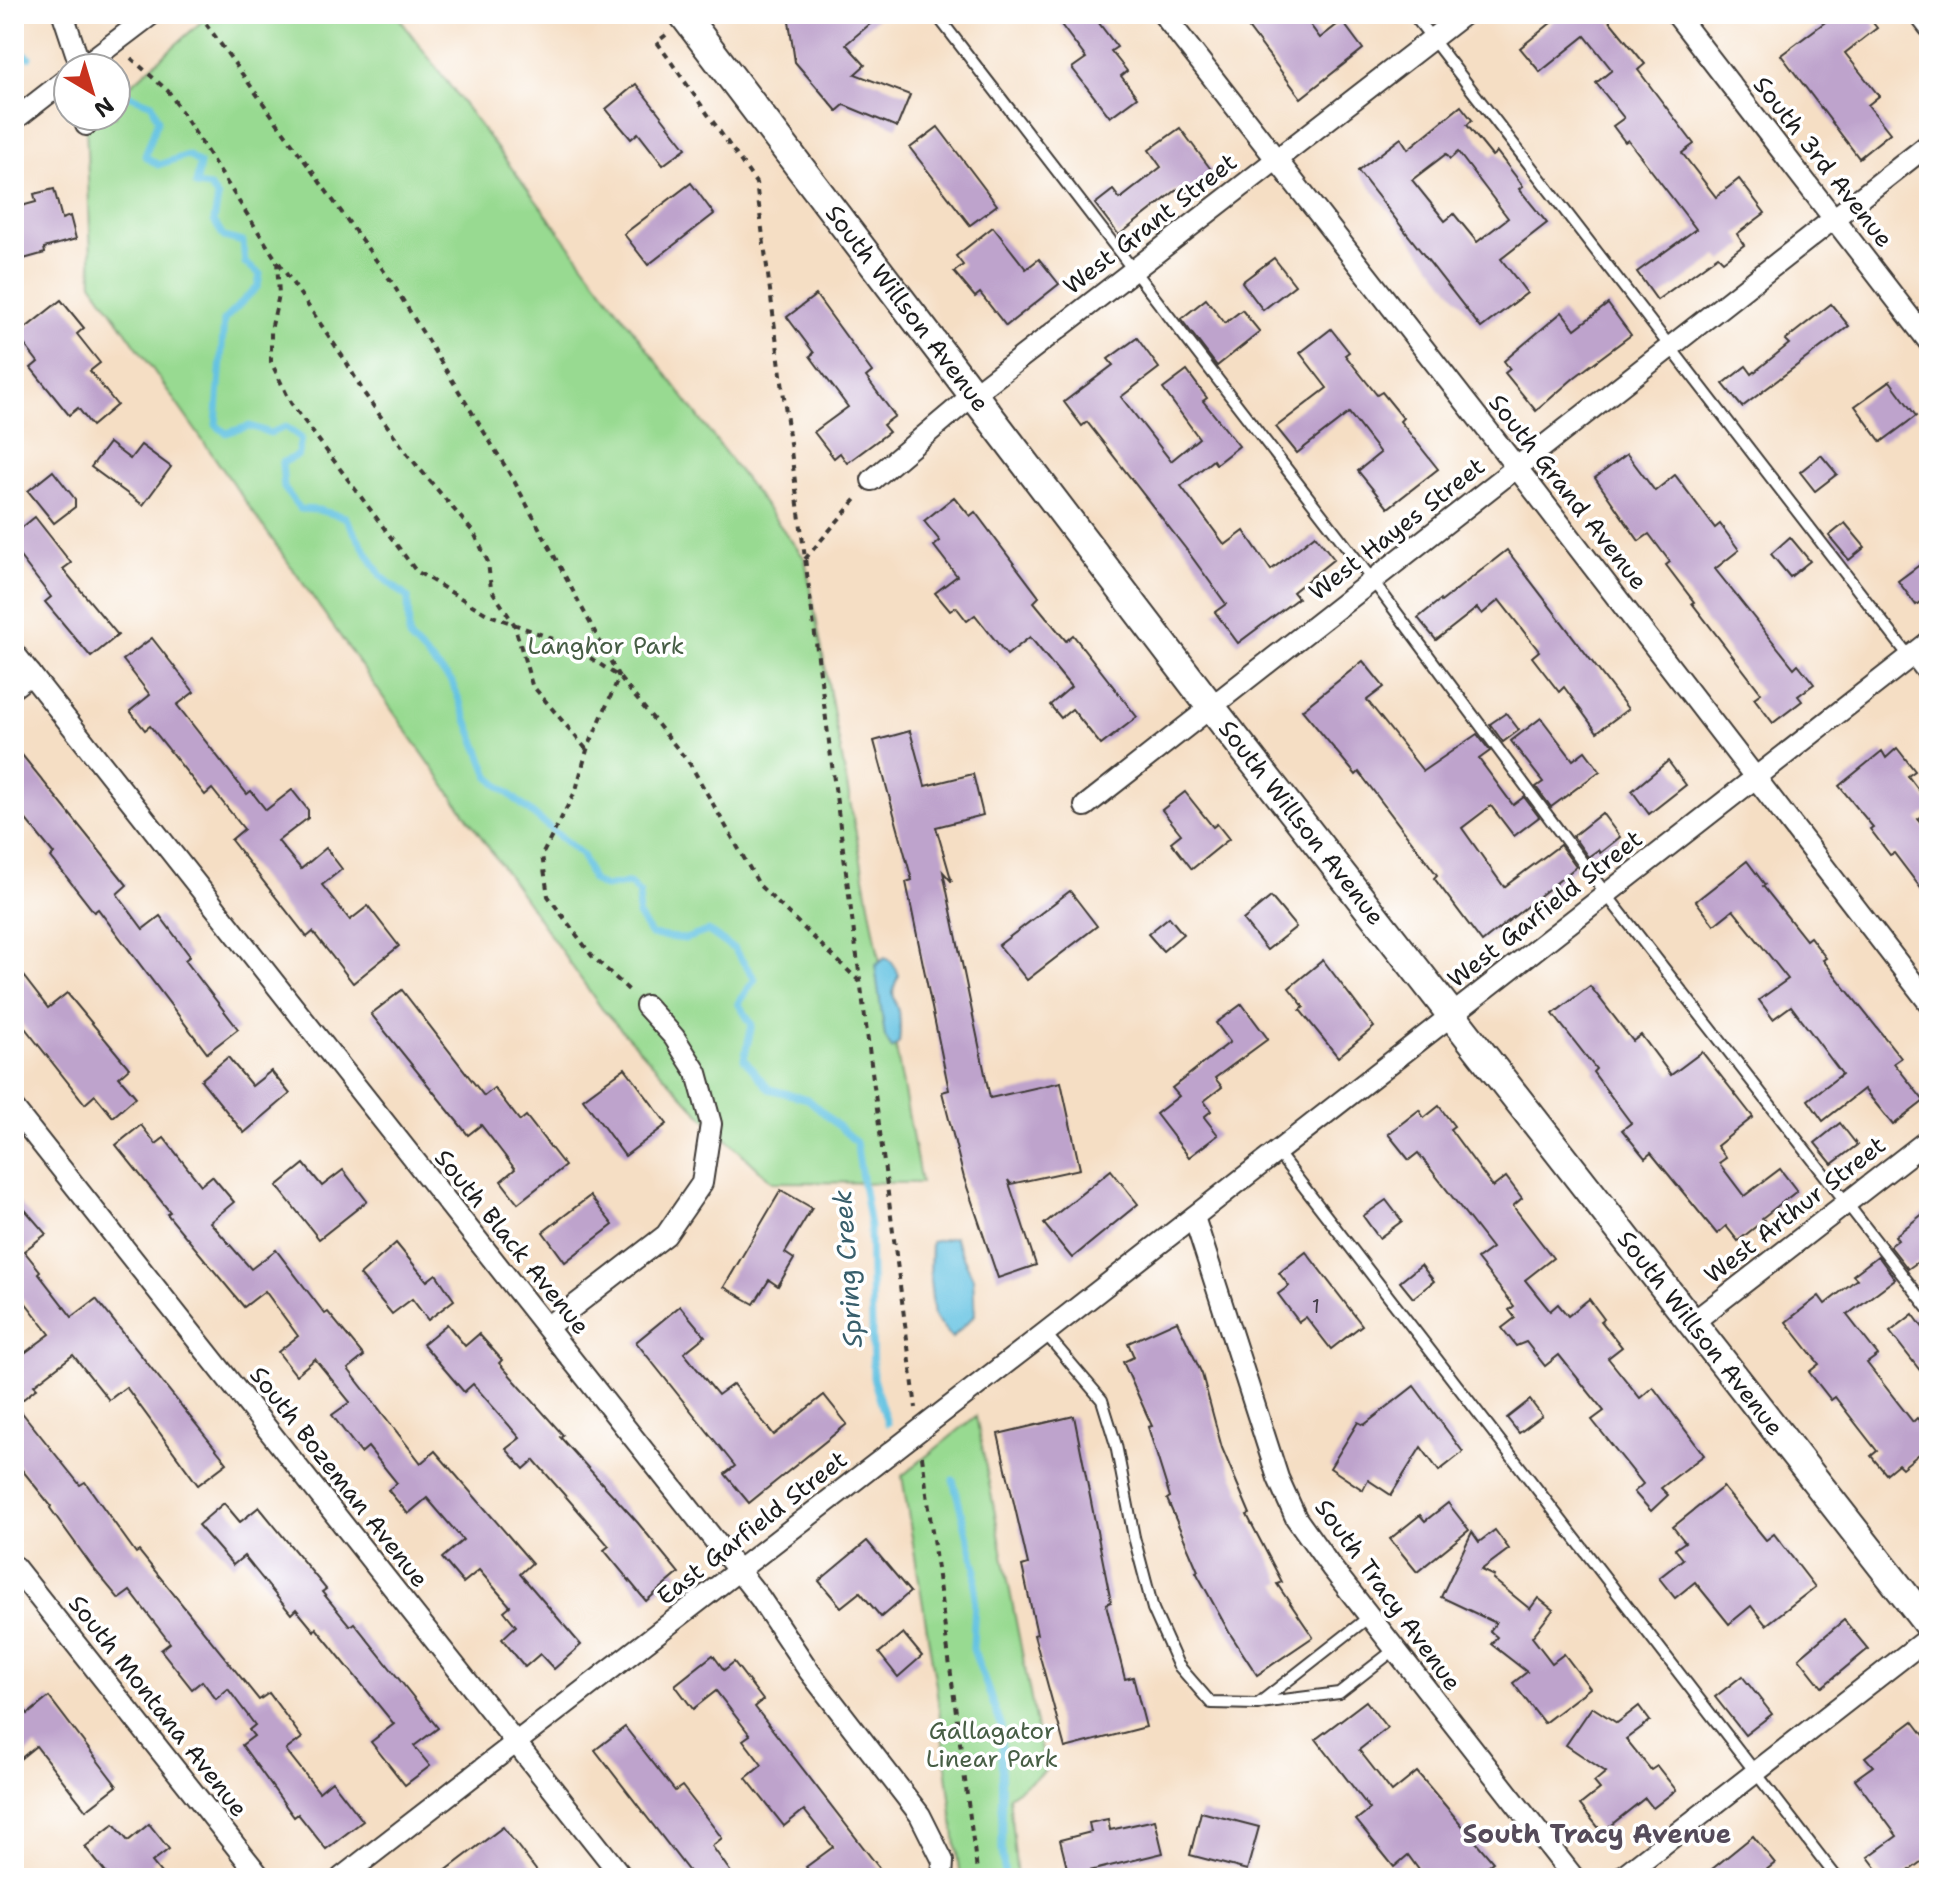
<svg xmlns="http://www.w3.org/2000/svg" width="1943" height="1892" viewBox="0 0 1943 1892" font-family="'Shantell Sans',sans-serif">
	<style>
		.green { fill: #98da91; stroke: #5a7b56; stroke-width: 2 }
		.water { fill: #63c2e2; stroke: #406f7f; stroke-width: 2 }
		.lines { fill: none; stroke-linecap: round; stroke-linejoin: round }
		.stream { stroke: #63c2e2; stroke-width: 7 }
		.building { fill: #bea3cc; fill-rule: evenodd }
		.service-casing { stroke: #3d3935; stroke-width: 14 }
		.minor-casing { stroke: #3d3935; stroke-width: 24 }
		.secondary-casing { stroke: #3d3935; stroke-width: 32 }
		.path { stroke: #3d3935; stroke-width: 4; stroke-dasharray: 6 6; stroke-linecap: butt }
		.service { stroke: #fff; stroke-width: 10 }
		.minor { stroke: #fff; stroke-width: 20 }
		.secondary { stroke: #fff; stroke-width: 28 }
		.labels { text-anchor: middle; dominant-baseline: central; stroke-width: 7; stroke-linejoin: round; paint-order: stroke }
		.number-label { font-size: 20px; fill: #443e48 }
		.street-label { font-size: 24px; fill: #1c1c1c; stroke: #fff }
		.park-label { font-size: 24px; fill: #475e45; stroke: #fff }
		.water-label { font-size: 26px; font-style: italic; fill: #385e6b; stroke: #fff }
		.neighbourhood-label { font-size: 26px; font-weight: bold; fill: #554b5a; stroke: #fff }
	</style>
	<rect width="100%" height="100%" fill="#fff"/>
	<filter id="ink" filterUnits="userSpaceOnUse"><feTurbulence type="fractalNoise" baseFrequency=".0125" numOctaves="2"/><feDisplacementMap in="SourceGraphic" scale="16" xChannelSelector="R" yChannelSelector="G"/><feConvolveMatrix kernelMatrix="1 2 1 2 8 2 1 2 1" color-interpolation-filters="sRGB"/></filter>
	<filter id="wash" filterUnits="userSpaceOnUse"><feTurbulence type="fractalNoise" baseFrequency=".006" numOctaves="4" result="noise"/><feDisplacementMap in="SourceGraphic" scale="32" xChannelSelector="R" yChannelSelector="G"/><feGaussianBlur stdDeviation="1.8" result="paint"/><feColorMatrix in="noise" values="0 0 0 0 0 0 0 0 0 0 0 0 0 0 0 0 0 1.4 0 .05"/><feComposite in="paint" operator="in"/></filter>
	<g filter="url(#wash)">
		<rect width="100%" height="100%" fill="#f5dec4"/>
		<g class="green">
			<polygon points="210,14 396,14 805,559 921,1183 772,1182 694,1108 602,1009 92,283 86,125 95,116 116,116 116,98"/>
			<polygon points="976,1416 1045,1771 1009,1796 1017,1878 960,1878 936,1685 902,1476"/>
		</g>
		<g class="water">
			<path d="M 885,958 L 892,962 L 899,975 C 889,995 894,995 899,1015 C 901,1024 900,1033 899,1043 L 892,1049 L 885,1037 L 875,966 Z"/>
			<polygon points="954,1237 973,1278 975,1315 952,1338 934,1317 930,1280 931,1242"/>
		</g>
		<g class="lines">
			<g class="stream">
				<polyline points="14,45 29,57"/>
				<polyline points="116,90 152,104 158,120 145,156 158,165 188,155 200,164 196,185 210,187 218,198 214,221 224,237 243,242 245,263 260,274 258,286 224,320 216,425 226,433 250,426 270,433 286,427 301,438 298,455 282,463 284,488 300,509 318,510 345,517 381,576 408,598 409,638 452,682 490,778 582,855 592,880 604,887 629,883 640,894 638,915 651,935 685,939 708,931 734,949 755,979 738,1003 752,1025 744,1059 769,1089 808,1099 856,1142 870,1226 873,1378 887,1423"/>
				<polyline points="953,1480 976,1568 973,1649 1001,1725 1002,1850 1005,1878"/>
			</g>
		</g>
		<g id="blocks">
			<g class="building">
				<polygon points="788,14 882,14 846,44 865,65 855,74 910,95 897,127 844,105 837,111 795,62"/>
				<polygon points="1053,14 1092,14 1117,47 1111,51 1127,71 1121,76 1137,97 1110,117 1072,68 1086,58"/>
				<polygon points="1238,14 1302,14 1320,38 1342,21 1363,49 1301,98"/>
				<polygon points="1562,14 1604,14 1645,64 1638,70 1694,144 1682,153 1716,197 1739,179 1765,213 1737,234 1744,245 1723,261 1718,256 1657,300 1637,272 1696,229 1628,140 1625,142 1613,126 1624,118 1596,83 1612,70 1585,36 1540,72 1520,48"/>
				<polygon points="1836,14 1866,14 1877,28 1845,53 1879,96 1868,105 1890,133 1859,158 1781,55"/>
				<polygon points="636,84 686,148 663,165 638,133 631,139 606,109"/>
				<path d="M 1461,106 L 1472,120 L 1467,125 L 1492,156 L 1497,152 L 1523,186 L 1519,189 L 1547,223 L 1501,259 L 1527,293 L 1481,328 L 1358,171 L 1401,138 L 1408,149 ZM 1458,152 L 1508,218 L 1477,242 L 1454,214 L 1445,221 L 1412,180 L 1446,154 L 1450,159 Z"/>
				<polygon points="938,127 997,205 970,225 910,148"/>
				<polygon points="1180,128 1213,172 1183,195 1178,189 1119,235 1095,204 1113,190 1120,199 1161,167 1149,150"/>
				<polygon points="691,183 714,214 648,265 624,234"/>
				<polygon points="54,189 62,219 70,216 76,239 44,248 45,253 20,260 14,238 14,208 36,202 34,194"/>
				<polygon points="993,227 1026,269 1039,259 1059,284 1006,326 980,293 975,297 954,272 963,265 956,256"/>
				<polygon points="1274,258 1295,285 1263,310 1242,282"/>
				<polygon points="816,295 872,372 866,377 895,416 883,425 889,432 847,463 840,453 834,458 814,432 848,407 810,356 814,353 787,317"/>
				<polygon points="1206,299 1225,323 1242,310 1260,332 1217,366 1181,319"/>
				<polygon points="61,300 84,328 77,334 100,363 90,371 117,405 92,426 78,408 69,415 31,368 38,362 17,335"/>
				<polygon points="1608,304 1631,335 1575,377 1536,411 1505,373 1510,369 1504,361 1562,312 1575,329"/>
				<polygon points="1831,304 1849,326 1742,407 1723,384 1746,366 1752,374 1789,344 1785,340"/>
				<polygon points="1331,329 1349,352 1345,355 1377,395 1382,392 1403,418 1400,421 1438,469 1388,508 1358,471 1380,453 1349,413 1297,453 1276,427 1327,388 1300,353"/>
				<polygon points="1137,338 1159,368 1121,397 1171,461 1199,438 1163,389 1187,371 1207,398 1203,401 1239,446 1216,464 1213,460 1181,486 1225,545 1244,531 1271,570 1315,535 1334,559 1293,592 1298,598 1238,643 1215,612 1226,604 1186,549 1087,422 1082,426 1064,402 1113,365 1108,359"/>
				<polygon points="1890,381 1916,416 1881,442 1855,406"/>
				<polygon points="109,443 130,459 141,445 171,467 143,505 91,467"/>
				<polygon points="1627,454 1655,491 1675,475 1715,528 1720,524 1739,550 1715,569 1794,668 1798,664 1814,684 1798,696 1802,701 1773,723 1754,698 1761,693 1692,603 1694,602 1666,565 1670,562 1649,534 1639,541 1595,478"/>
				<polygon points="1821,455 1837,474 1815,491 1800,472"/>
				<polygon points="53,471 75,499 75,507 54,523 28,491"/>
				<polygon points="954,497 970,516 975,512 1039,597 1034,602 1066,641 1073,635 1137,717 1101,745 1072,709 1061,718 1050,705 1071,687 1030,637 1007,655 975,615 967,621 956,607 950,611 935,593 957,576 934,546 940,541 924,521"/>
				<polygon points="35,517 71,563 63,569 118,635 91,657 45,602 51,597 14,549 14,534"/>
				<polygon points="1845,523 1865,547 1849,560 1829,536"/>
				<polygon points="1790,537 1810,561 1790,577 1771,554"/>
				<polygon points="1507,550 1628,709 1597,732 1564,687 1559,692 1532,657 1539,651 1499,600 1482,614 1477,608 1436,640 1418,618 1440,600 1441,602"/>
				<polygon points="1929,558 1929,595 1916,605 1898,581"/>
				<polygon points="152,638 194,692 177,705 247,794 251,791 266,810 292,790 308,810 308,818 278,841 301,869 326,848 342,869 322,885 350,920 368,906 399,946 353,983 313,932 307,937 231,840 244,829 212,789 205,795 150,726 145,730 130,711 150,695 123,660"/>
				<polygon points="1363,661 1384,687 1367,700 1423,771 1477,734 1490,751 1479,759 1513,805 1524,797 1539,817 1514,836 1491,806 1462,828 1504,887 1560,845 1576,867 1482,942 1434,878 1437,875 1359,772 1356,775 1302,710"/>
				<polygon points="1506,713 1519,730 1503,742 1490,724"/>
				<polygon points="1541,718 1573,760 1585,751 1600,771 1551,807 1536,787 1543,782 1511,741"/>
				<polygon points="910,731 925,786 973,774 983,815 936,827 952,882 943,872 990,1098 1061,1082 1080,1169 1011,1184 1008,1180 1036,1265 998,1278 964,1178 942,1092 949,1090 906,882 912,880 874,741"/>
				<polygon points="14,745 127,885 117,894 143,929 160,916 190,956 185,960 238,1029 207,1053 98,909 94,912 51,857 54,854 14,805"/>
				<polygon points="1897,748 1915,771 1908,776 1929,804 1929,811 1918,819 1929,834 1929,899 1894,853 1890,855 1870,829 1873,827 1839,786 1882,751 1886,758"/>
				<polygon points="1668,761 1686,785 1649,814 1632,791"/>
				<polygon points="1185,792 1213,827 1217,824 1229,839 1192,869 1171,842 1181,834 1162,810"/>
				<polygon points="1602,813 1620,837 1600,853 1598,850 1588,857 1573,836"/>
				<polygon points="1747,861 1765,885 1763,886 1806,940 1810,937 1826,958 1823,960 1901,1058 1894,1063 1924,1101 1893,1125 1864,1089 1823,1121 1808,1100 1842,1074 1791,1006 1773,1019 1759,1000 1788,979 1733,910 1714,925 1696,901"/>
				<polygon points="1070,891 1097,926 1027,980 999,945"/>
				<polygon points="1271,897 1296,927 1267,950 1243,920"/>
				<polygon points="1169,917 1183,934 1163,951 1148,934"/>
				<polygon points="1323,960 1374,1027 1338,1057 1300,1010 1304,1007 1289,988"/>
				<polygon points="14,964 48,1008 67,993 129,1068 119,1077 136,1097 113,1117 95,1095 85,1104 14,1014"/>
				<polygon points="1590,986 1633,1041 1641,1035 1671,1075 1702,1052 1753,1117 1717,1146 1726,1158 1719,1163 1744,1196 1780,1169 1797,1191 1762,1218 1764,1220 1738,1241 1726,1226 1717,1234 1651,1153 1645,1158 1622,1130 1631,1123 1593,1072 1596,1069 1553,1014"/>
				<polygon points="402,990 484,1096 494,1088 520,1121 526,1116 565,1166 518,1203 501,1181 515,1169 481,1125 468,1135 371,1014"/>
				<polygon points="1242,1004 1268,1039 1215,1078 1222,1087 1204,1101 1211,1111 1204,1117 1218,1135 1189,1157 1156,1114 1179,1096 1172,1088 1230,1042 1216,1023"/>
				<polygon points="228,1057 252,1086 271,1071 290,1094 244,1133 201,1080"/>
				<polygon points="625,1068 667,1124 625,1156 583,1099"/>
				<polygon points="1439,1106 1454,1126 1450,1129 1493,1187 1506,1177 1522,1198 1513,1206 1553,1258 1525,1280 1550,1311 1558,1304 1568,1316 1589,1299 1604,1319 1601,1321 1622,1347 1608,1358 1640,1398 1653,1387 1704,1455 1661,1488 1668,1495 1651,1511 1634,1492 1643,1484 1592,1420 1604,1411 1559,1355 1545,1366 1526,1342 1516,1346 1502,1328 1515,1318 1509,1310 1514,1306 1477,1259 1492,1248 1418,1153 1409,1160 1388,1134 1419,1110 1424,1118"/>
				<polygon points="1840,1123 1857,1145 1832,1164 1815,1143"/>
				<polygon points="141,1125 156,1144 164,1138 201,1185 212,1176 234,1202 210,1222 251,1269 276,1250 325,1314 328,1312 364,1356 348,1369 421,1463 435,1451 532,1563 520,1574 581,1645 554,1669 540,1654 525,1667 502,1639 516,1626 504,1611 510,1606 479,1570 463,1583 442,1558 463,1540 427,1498 408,1514 388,1490 397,1483 368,1447 361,1453 332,1415 350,1402 315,1359 296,1375 278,1352 298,1336 265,1291 244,1307 167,1214 170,1212 116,1145"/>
				<polygon points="304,1164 322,1186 343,1170 367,1201 319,1239 277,1186"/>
				<polygon points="1111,1170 1138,1204 1072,1258 1044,1224"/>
				<polygon points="781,1190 812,1208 785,1253 794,1259 778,1286 769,1280 754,1304 724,1287"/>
				<polygon points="590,1196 613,1225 565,1262 543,1232"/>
				<polygon points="14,1197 46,1234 24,1251 40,1271 38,1273 72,1317 96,1299 227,1463 198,1485 126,1387 109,1400 73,1355 34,1385 37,1388 16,1405 80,1485 85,1482 136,1553 139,1551 259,1700 269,1693 302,1738 286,1750 319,1792 332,1781 363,1821 326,1849 298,1814 294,1817 242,1745 254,1736 249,1730 255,1725 228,1689 216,1699 202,1681 192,1689 161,1650 170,1643 130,1591 119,1599 94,1569 50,1508 51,1506 14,1460 14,1361 50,1334 14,1288"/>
				<polygon points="1386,1200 1402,1221 1379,1238 1363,1216"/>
				<polygon points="1929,1209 1929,1254 1908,1269 1890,1246 1898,1240 1895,1236"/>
				<polygon points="396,1243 427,1281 436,1274 454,1300 428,1320 412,1299 392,1314 360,1275"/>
				<polygon points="1306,1252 1362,1325 1331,1349 1306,1317 1299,1322 1278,1294 1289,1286 1279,1273"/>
				<polygon points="1878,1256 1895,1279 1847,1315 1878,1355 1867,1363 1913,1422 1917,1418 1929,1433 1929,1446 1902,1468 1898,1464 1886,1474 1871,1456 1877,1451 1835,1397 1831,1400 1809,1372 1819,1364 1786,1322 1819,1296 1825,1304 1857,1279 1853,1275"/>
				<polygon points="1421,1265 1434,1281 1413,1298 1400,1282"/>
				<polygon points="680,1306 705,1336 684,1353 718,1395 733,1384 774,1435 824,1395 847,1424 749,1503 725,1474 735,1466 636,1342"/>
				<polygon points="1913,1314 1929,1336 1929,1382 1890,1332"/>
				<polygon points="1177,1321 1202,1374 1222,1448 1250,1514 1247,1515 1282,1582 1277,1584 1313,1637 1257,1675 1229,1632 1196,1572 1198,1571 1167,1499 1170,1497 1148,1427 1152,1426 1123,1362 1134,1357 1128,1343"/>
				<polygon points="447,1324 465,1346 479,1334 502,1360 499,1363 563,1435 560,1437 638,1523 679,1573 646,1601 604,1550 609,1546 534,1460 524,1469 506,1449 520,1438 473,1384 464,1392 423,1344"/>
				<polygon points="1414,1386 1463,1452 1439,1471 1421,1447 1391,1495 1368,1480 1363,1490 1330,1468 1358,1422 1364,1425"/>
				<polygon points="1530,1400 1542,1416 1519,1433 1507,1418"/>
				<polygon points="1074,1416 1111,1602 1106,1604 1125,1679 1133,1677 1146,1727 1065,1748 1034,1635 1037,1634 1022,1566 1028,1564 998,1434"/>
				<polygon points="1723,1487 1766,1540 1774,1534 1815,1587 1766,1625 1751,1606 1729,1624 1695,1582 1675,1598 1659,1578 1683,1559 1675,1549 1685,1542 1673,1527"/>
				<polygon points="224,1503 240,1522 259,1507 326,1589 322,1592 350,1626 354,1623 438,1728 414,1746 430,1766 405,1785 371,1742 394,1724 316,1628 314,1631 296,1609 291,1614 244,1556 233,1565 198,1525"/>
				<polygon points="1448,1503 1469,1530 1417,1572 1390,1539 1420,1515 1425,1521"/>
				<polygon points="1495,1530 1509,1549 1481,1570 1494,1576 1493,1579 1530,1609 1538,1598 1553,1610 1532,1637 1552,1663 1564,1654 1590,1688 1544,1723 1513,1683 1527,1672 1491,1644 1497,1637 1490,1631 1496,1623 1441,1597 1472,1532 1479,1542"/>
				<polygon points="867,1541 910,1592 881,1617 860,1592 841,1607 819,1581"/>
				<polygon points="1844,1620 1868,1649 1822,1687 1799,1658"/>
				<polygon points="903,1633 922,1656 898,1677 879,1653"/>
				<polygon points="713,1655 724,1670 734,1662 763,1700 755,1707 887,1878 815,1878 806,1867 833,1847 804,1810 784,1826 746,1778 762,1765 743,1740 750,1735 716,1691 693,1709 675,1685"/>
				<polygon points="1742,1676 1772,1714 1745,1735 1715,1697"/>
				<polygon points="14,1697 28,1714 49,1697 117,1786 86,1810 36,1746 14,1764"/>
				<polygon points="1366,1701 1387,1728 1359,1750 1392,1792 1417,1772 1493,1862 1471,1878 1425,1878 1408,1855 1394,1867 1356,1820 1370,1809 1316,1739"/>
				<polygon points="1639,1706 1650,1721 1626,1739 1651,1770 1657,1766 1676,1790 1653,1808 1645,1798 1602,1832 1580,1805 1600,1789 1594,1782 1606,1772 1566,1745 1592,1707 1617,1723"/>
				<polygon points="1913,1721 1929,1742 1929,1856 1899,1878 1884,1878 1868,1857 1897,1836 1855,1779 1873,1766 1865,1757"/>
				<polygon points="625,1727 675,1791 682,1786 722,1838 712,1846 735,1878 694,1878 595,1750"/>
				<polygon points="1201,1812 1259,1827 1247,1870 1190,1855"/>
				<polygon points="1108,1819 1110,1830 1155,1820 1163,1853 1069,1876 1060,1840 1091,1832 1089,1823"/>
				<polygon points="114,1824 128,1841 149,1824 169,1849 152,1862 165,1878 110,1878 85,1847"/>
				<polygon points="503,1827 542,1878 436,1878"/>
				<polygon points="1753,1836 1775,1863 1756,1878 1701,1878"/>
			</g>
		</g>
	</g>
	<g filter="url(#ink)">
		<use href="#blocks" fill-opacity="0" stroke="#3d3935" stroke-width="2"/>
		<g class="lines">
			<defs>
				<g id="service">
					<polyline points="936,14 1373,581 1606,894 1929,1309"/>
					<polyline points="1413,14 1929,682"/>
					<polyline points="1277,1152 1837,1878"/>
					<polyline points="1045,1333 1102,1400 1116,1445 1134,1537 1153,1609 1178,1665 1211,1703 1258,1704 1369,1617"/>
					<polyline points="1260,1703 1339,1693 1394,1650"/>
				</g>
				<g id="minor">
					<polyline points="63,14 81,68"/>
					<polyline points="1163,14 1517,468 1929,1003"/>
					<polyline points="1676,14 1929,342"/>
					<polyline points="1919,14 1929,27"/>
					<polyline points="81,68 152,14"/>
					<polyline points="85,116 86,125"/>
					<polyline points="14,120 68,78"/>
					<polyline points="872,480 974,394 1464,14"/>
					<polyline points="14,653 760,1598 809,1671 920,1815 943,1861 942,1878"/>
					<polyline points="14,687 31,674"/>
					<polyline points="1085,806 1929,144"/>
					<polyline points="14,1109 623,1878"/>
					<polyline points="1194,1217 1278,1478 1296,1518 1331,1567 1574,1878"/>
					<polyline points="1692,1323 1929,1139"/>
					<polyline points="547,1327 666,1235 702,1183 711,1124 697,1073 674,1037 646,1006"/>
					<polyline points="14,1566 261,1878"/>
					<polyline points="341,1878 1045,1333 1929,642"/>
					<polyline points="1620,1878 1929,1637"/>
				</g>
				<g id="secondary">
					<path id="s1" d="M 683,14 L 1211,707 L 1929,1626"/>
				</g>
			</defs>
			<use href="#service" class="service-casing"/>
			<use href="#minor" class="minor-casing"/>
			<use href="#secondary" class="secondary-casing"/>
			<g class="path">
				<polyline points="199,14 391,281 513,479 619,677 587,750 576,790 542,855 548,896 592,956 632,993"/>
				<polyline points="666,35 657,42 756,183 916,1408"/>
				<polyline points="131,58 169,92 277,261 279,295 271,330 271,362 291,403 416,571 487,614 574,647 619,677 690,764 760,886 860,982"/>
				<polyline points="279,263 345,360 364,393 408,455 474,533 488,562 491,589 514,624 532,685 587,750"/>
				<polyline points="805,559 858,497"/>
				<polyline points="922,1456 978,1878"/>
			</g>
			<use href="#service" class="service"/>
			<use href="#minor" class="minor"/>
			<use href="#secondary" class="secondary"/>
		</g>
	</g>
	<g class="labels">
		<g class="number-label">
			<text x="1316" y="1306">1</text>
		</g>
		<g class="street-label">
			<text transform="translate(1823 162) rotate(52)">South 3rd Avenue</text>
			<text transform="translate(1150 224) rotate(-38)">West Grant Street</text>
			<text stroke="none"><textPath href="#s1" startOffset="370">South Willson Avenue</textPath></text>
			<text transform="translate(1568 492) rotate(52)">South Grand Avenue</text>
			<text transform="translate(1397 529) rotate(-38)">West Hayes Street</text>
			<text stroke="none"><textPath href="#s1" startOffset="1018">South Willson Avenue</textPath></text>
			<text transform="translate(1545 909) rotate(-38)">West Garfield Street</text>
			<text transform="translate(1795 1210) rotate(-38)">West Arthur Street</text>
			<text transform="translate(512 1242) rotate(51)">South Black Avenue</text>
			<text stroke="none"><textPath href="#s1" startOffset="1666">South Willson Avenue</textPath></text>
			<text transform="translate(339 1477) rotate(52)">South Bozeman Avenue</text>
			<text transform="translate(752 1528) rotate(-38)">East Garfield Street</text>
			<text transform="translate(1388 1595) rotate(54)">South Tracy Avenue</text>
			<text transform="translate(158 1706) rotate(52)">South Montana Avenue</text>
		</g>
		<g class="park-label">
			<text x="606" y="646">Langhor Park</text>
			<text x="992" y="1731">Gallagator<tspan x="992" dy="28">Linear Park</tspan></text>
		</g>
		<g class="water-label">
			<text transform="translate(847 1269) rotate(-94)">Spring Creek</text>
		</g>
		<g class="neighbourhood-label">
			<text x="1597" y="1833">South Tracy Avenue</text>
		</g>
	</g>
	<rect width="1943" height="1892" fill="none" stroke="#fff" stroke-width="48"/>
	<g transform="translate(92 92) rotate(142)"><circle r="38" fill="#ffffff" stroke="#a4a4a4" stroke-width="2"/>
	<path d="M0-6L14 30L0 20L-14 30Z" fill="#c8321e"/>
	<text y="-12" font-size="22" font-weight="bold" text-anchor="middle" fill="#1c1c1c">N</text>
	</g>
</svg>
